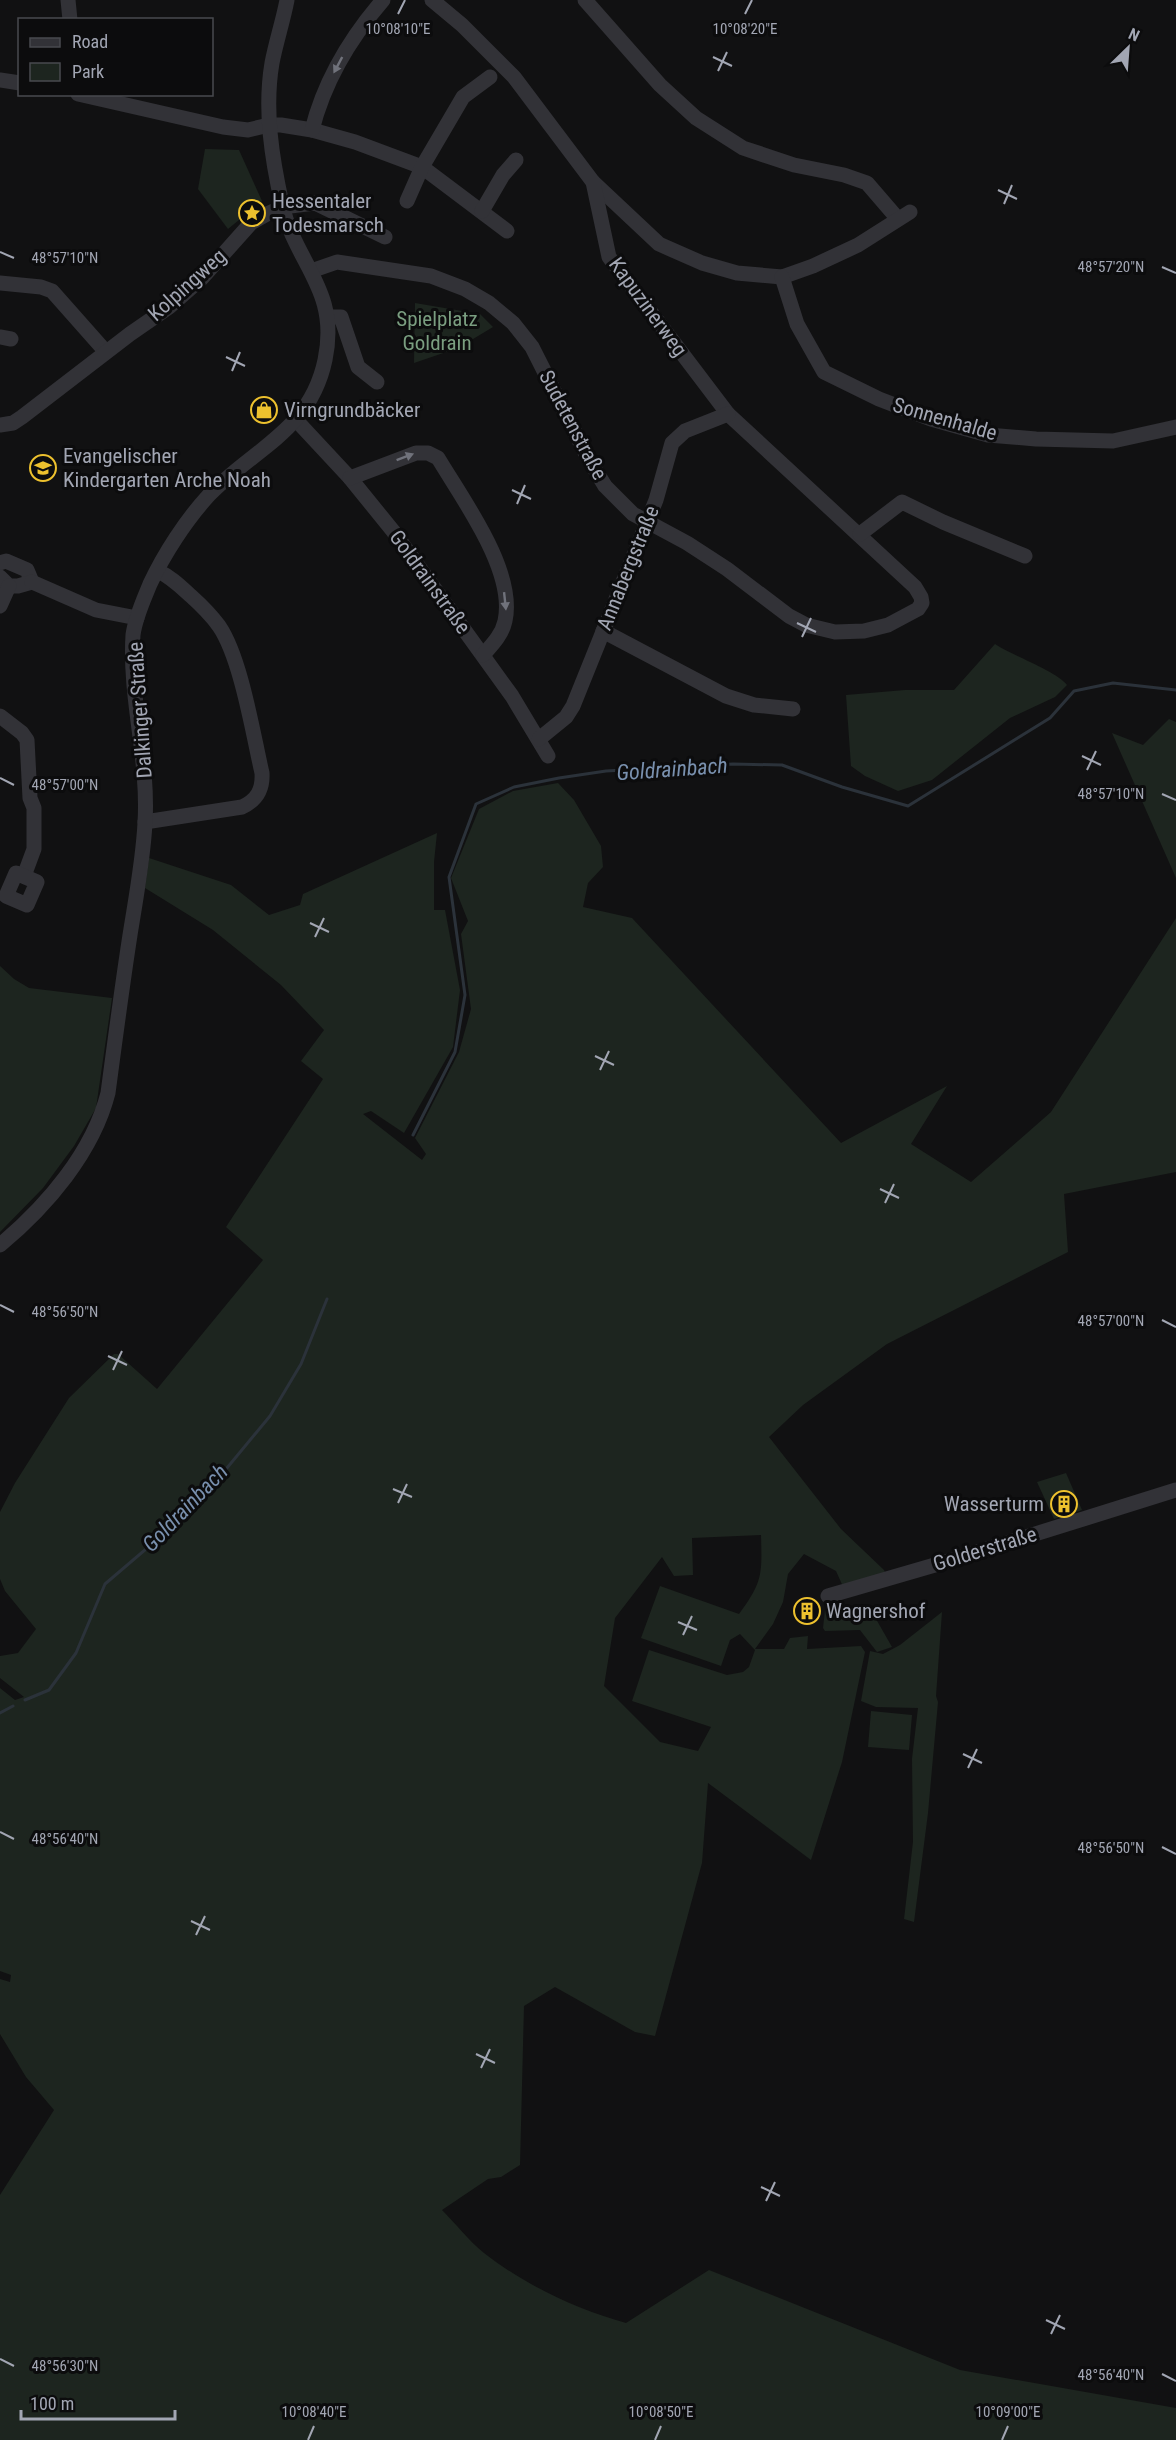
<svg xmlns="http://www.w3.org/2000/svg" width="1176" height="2440" viewBox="0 0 1176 2440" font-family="'Roboto Condensed',sans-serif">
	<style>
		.green { fill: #1d251f; fill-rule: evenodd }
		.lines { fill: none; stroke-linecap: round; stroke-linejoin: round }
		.stream { stroke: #2b323a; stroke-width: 3 }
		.minor { stroke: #323237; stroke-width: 15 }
		.oneway { fill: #70727b }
		.ticks { fill: none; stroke: #a2a6b3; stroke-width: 2 }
		.labels { text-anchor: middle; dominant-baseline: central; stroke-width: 6; stroke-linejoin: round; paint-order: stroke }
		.poi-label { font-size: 21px; fill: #a2a6b3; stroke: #0c0c0d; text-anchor: start }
		.street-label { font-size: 21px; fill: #a2a6b3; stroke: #0c0c0d }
		.park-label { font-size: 21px; fill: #7a9e80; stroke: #0c0c0d }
		.water-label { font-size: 22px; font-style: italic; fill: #7990ae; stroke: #0c0c0d }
		.ticks-label { font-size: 15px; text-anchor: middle; fill: #a2a6b3; stroke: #0c0c0d; stroke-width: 6; stroke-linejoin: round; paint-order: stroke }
	</style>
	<rect width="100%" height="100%" fill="#111112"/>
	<g class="green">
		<polygon points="205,149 239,150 262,201 228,229 198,189"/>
		<polygon points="415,303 480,314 493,327 458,348 414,363"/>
		<path d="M 995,644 C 1013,656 1056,671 1067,685 L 1055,697 L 1010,718 L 932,780 L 898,791 L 865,776 L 851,766 L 846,695 L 905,690 L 954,690 Z"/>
		<polygon points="1169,719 1176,722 1176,878 1112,733 1143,745"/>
		<path d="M 558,783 L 574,800 L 601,846 L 603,867 L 588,883 L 583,907 L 632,918 L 841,1143 L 947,1086 L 911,1144 L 971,1182 L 1051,1112 L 1176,918 L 1176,1172 L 1064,1194 L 1068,1252 L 887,1344 L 803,1405 L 769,1437 L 841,1529 L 884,1570 L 887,1577 L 845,1591 L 836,1571 L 804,1554 L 788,1574 L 783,1602 L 773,1624 L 755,1649 L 784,1649 L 790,1638 L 808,1636 L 807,1649 L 861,1646 L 865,1652 L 842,1762 L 811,1860 L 708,1783 L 702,1863 L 655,2036 L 635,2032 L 555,1987 L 524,2006 L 520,2165 L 501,2177 L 488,2179 L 442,2210 C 456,2224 469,2241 484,2253 C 525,2285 576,2309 626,2323 L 709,2270 L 960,2370 L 1176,2408 L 1176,2440 L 0,2440 L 0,2195 L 54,2110 L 26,2077 L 0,2034 L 0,1979 L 10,1982 L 11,1975 L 0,1971 L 0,1688 L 15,1700 L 24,1697 L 0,1678 L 0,1656 L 18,1653 L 36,1629 L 5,1591 L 0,1579 L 0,1512 L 15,1483 L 69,1398 L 114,1354 L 118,1354 L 157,1389 L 263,1260 L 226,1227 L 323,1079 L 301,1061 L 324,1030 L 281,985 L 213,930 L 145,888 L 149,858 L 231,885 L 269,915 L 300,905 L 303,894 L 437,833 L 434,862 L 434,910 L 445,910 L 460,990 L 453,1047 L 404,1133 L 371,1111 L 363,1114 L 422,1160 L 426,1154 L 415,1138 L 459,1052 L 471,1009 L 461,934 L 468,921 L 451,878 L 479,809 L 513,791 ZM 761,1535 C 762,1574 763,1582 739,1614 L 660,1586 L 641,1638 L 721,1666 L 730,1640 L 740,1634 L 755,1650 L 749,1667 L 743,1672 L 727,1675 L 649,1650 L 632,1701 L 711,1727 L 698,1751 L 660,1742 L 604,1686 L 615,1618 L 662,1557 L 674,1576 L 693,1575 L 692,1538 Z"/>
		<polygon points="0,966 14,979 29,988 112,998 96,1108 74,1146 43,1188 0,1232"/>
		<polygon points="1066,1473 1082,1510 1054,1519 1037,1482"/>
		<polygon points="862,1605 868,1605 892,1647 877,1652 860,1630 825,1631 823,1628 825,1610 832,1610 840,1620"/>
		<polygon points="942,1612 936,1696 938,1702 928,1813 914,1922 904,1919 913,1842 912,1759 918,1708 876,1707 861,1701 870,1651 883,1654 900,1645"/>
		<polygon points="871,1711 912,1715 909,1750 868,1747"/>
	</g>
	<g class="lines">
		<g class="stream">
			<polyline points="413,1135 455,1052 465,995 449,877 476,804 514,787 559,778 606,771 733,764 782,765 842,787 908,806 1050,718 1074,691 1113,683 1176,690"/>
			<polyline points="25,1700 49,1690 76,1653 105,1584 180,1520 222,1474 270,1416 301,1364 327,1299"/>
			<polyline points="0,1713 13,1706"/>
		</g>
		<g class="minor">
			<polyline points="68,0 70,20"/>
			<polyline points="585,0 660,85 696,118 743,148 794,165 844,175 867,183 898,219"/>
			<polyline points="0,80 20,83"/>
			<polyline points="78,94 223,127 248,130 269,125 281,125 312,130 355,142 422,167 507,231"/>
			<path d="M 312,130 C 324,82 351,37 383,0"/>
			<polyline points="593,182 659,244 702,263 737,273 782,277 813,266 858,245 910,212"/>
			<polyline points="407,201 422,167 463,97 490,77"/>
			<polyline points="482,211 503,175 516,160"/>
			<polyline points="311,271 337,262 431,276 465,289 489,303 513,323 532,347 588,458 605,486 633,514 687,543 727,569 789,616 806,625 835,632 864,631 888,625 918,609 922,603 921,597 915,587 728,414 609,257 593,182 514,77 462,25 432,0"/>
			<polyline points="782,277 797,324 824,372 879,399 931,419 988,435 1036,439 1113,441 1176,427"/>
			<polyline points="0,283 41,287 52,291 106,352"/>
			<polyline points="328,317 341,317 358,367 377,382"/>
			<polyline points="0,337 11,339"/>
			<polyline points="296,420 350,478 393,531 512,696 548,756"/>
			<polyline points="0,425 13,423 22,417 130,334 169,307 202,278 251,223 267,214 282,207 315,203 385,237"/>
			<path d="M 350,478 L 416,453 L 428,453 L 438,458 C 463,500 516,571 505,621 C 502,635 492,645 483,655"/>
			<polyline points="860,534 902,502 943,522 1025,556"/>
			<polyline points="0,563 6,561 27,570 32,582"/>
			<polyline points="0,577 9,586 18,586 32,582"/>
			<polyline points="32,582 96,610 137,618"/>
			<polyline points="0,606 9,586"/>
			<polyline points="603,631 726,696 754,705 793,709"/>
			<polyline points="0,716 22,733 27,740 30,798 34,808 34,849 24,876"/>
			<polyline points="539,739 566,717 573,706 656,500 672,443 685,431 728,414"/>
			<path d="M 145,822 L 242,807 C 257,800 263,790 262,773 C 253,734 241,658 219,626 C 211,615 201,605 191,596 C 180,586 171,577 158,571"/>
			<polygon points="16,873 37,882 27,905 6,896"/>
			<path d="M 0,1245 C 47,1206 93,1152 108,1093 C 115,1040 122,987 130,935 C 136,897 143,861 145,823 C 149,760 129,698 133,635 C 135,618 144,599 150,584 C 164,554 186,520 209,495 C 254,448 310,431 325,360 C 340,289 295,264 282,204 C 272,159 264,110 272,63 C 276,42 283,21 287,0"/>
			<polyline points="828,1596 952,1560 1176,1490"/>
		</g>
	</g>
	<defs><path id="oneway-solid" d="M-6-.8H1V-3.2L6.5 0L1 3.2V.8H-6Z" transform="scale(1.5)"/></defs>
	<g class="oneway">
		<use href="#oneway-solid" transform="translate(338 65) rotate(118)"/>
		<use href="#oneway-solid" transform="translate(405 457) rotate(-21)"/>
		<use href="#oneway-solid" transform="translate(505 601) rotate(84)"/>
	</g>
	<path class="ticks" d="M 398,14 L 405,0M 745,14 L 752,0M 713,57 L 732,66M 718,71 L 727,52M 998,190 L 1017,199M 1004,204 L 1012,185M 0,252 L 14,258M 1162,267 L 1176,273M 226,357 L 245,366M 232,371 L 240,352M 512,490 L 531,499M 517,504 L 525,485M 797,623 L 816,632M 802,637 L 811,618M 1082,756 L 1101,765M 1087,770 L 1096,751M 0,778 L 14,785M 1162,794 L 1176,800M 310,923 L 329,932M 315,937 L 324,918M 595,1056 L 614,1065M 600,1070 L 609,1051M 880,1189 L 899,1198M 885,1203 L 894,1184M 0,1305 L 14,1312M 1162,1320 L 1176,1327M 108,1356 L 127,1365M 113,1370 L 122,1351M 393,1489 L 412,1497M 398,1503 L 407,1484M 678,1622 L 697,1630M 683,1635 L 692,1616M 963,1754 L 982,1763M 968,1768 L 977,1749M 0,1832 L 14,1839M 1162,1847 L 1176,1854M 191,1921 L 210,1930M 196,1935 L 205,1916M 476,2054 L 495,2063M 481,2068 L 490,2049M 761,2187 L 780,2196M 766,2201 L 775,2182M 1046,2320 L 1065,2329M 1051,2334 L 1060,2315M 0,2359 L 14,2366M 1162,2374 L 1176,2381M 308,2440 L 314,2426M 655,2440 L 661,2426M 1002,2440 L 1008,2426"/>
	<defs>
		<symbol id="sight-ring" viewBox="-11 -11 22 22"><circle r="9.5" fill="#0c0c0d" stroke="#edc12e" stroke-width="1.5"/><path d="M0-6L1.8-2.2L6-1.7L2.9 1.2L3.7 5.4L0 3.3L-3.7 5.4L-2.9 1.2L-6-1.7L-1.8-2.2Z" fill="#edc12e"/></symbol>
		<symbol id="shop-ring" viewBox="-11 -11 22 22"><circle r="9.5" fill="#0c0c0d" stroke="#edc12e" stroke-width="1.5"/><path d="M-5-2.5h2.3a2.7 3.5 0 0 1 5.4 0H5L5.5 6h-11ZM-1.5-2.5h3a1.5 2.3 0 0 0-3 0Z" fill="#edc12e"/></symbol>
		<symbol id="school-ring" viewBox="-11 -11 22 22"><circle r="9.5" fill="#0c0c0d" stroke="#edc12e" stroke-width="1.5"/><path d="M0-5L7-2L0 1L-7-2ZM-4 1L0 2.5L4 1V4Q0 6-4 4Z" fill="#edc12e"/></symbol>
		<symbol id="building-ring" viewBox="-11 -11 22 22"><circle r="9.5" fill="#0c0c0d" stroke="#edc12e" stroke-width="1.5"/><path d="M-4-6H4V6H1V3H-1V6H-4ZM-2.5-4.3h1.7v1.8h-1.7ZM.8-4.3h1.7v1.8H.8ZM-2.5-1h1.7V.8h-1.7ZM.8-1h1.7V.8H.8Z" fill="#edc12e"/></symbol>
	</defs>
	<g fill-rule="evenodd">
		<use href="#sight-ring" x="237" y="198" width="30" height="30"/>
		<use href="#shop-ring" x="249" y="395" width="30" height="30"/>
		<use href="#school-ring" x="28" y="453" width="30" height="30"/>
		<use href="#building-ring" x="1049" y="1489" width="30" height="30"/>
		<use href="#building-ring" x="792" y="1596" width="30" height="30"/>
	</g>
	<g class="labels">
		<g class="poi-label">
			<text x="272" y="201">Hessentaler<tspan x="272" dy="24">Todesmarsch</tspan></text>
			<text x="284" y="410">Virngrundbäcker</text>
			<text x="63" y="456">Evangelischer<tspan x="63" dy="24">Kindergarten Arche Noah</tspan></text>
			<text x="1044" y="1504" text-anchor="end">Wasserturm</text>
			<text x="826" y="1611">Wagnershof</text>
		</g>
		<g class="street-label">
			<text transform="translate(187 285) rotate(-42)">Kolpingweg</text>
			<text transform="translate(648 307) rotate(54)">Kapuzinerweg</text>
			<text transform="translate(945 419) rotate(16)">Sonnenhalde</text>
			<text transform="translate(573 425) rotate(62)">Sudetenstraße</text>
			<text transform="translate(628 568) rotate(-68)">Annabergstraße</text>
			<text transform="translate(430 582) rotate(54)">Goldrainstraße</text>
			<text transform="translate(140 710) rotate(-94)">Dalkinger Straße</text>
			<text transform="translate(985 1549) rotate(-17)">Golderstraße</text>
		</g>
		<g class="park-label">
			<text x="437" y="319">Spielplatz<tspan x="437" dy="24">Goldrain</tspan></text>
		</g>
		<g class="water-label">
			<text transform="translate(672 769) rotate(-4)">Goldrainbach</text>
			<text transform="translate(185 1508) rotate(-46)">Goldrainbach</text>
		</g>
	</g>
	<g class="ticks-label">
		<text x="398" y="34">10°08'10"E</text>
		<text x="745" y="34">10°08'20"E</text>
		<text x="65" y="263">48°57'10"N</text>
		<text x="1111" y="272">48°57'20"N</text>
		<text x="65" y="790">48°57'00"N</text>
		<text x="1111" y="799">48°57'10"N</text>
		<text x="65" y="1317">48°56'50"N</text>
		<text x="1111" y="1326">48°57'00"N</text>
		<text x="65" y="1844">48°56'40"N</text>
		<text x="1111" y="1853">48°56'50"N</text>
		<text x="65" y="2371">48°56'30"N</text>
		<text x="1111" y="2380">48°56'40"N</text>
		<text x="314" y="2417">10°08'40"E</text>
		<text x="661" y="2417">10°08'50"E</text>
		<text x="1008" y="2417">10°09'00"E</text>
	</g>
	<rect x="18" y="18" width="195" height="78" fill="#0c0c0d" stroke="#484a4f" stroke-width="1.5"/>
	<rect x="30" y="38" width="30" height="9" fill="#323237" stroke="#484a4f" stroke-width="1.5"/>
	<text x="72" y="48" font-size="18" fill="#a2a6b3">Road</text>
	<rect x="30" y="63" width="30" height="18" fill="#1d251f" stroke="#484a4f" stroke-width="1.5"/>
	<text x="72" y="78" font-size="18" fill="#a2a6b3">Park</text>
	<g transform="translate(1128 48) rotate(25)" stroke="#0c0c0d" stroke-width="4.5" paint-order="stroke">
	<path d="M0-4.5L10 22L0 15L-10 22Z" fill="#a2a6b3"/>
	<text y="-9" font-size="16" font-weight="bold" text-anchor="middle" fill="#a2a6b3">N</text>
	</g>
	<path d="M21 2410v9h154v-9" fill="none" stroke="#a2a6b3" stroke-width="3"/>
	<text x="30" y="2410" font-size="18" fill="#a2a6b3" stroke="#0c0c0d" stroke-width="4.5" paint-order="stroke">100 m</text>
</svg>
